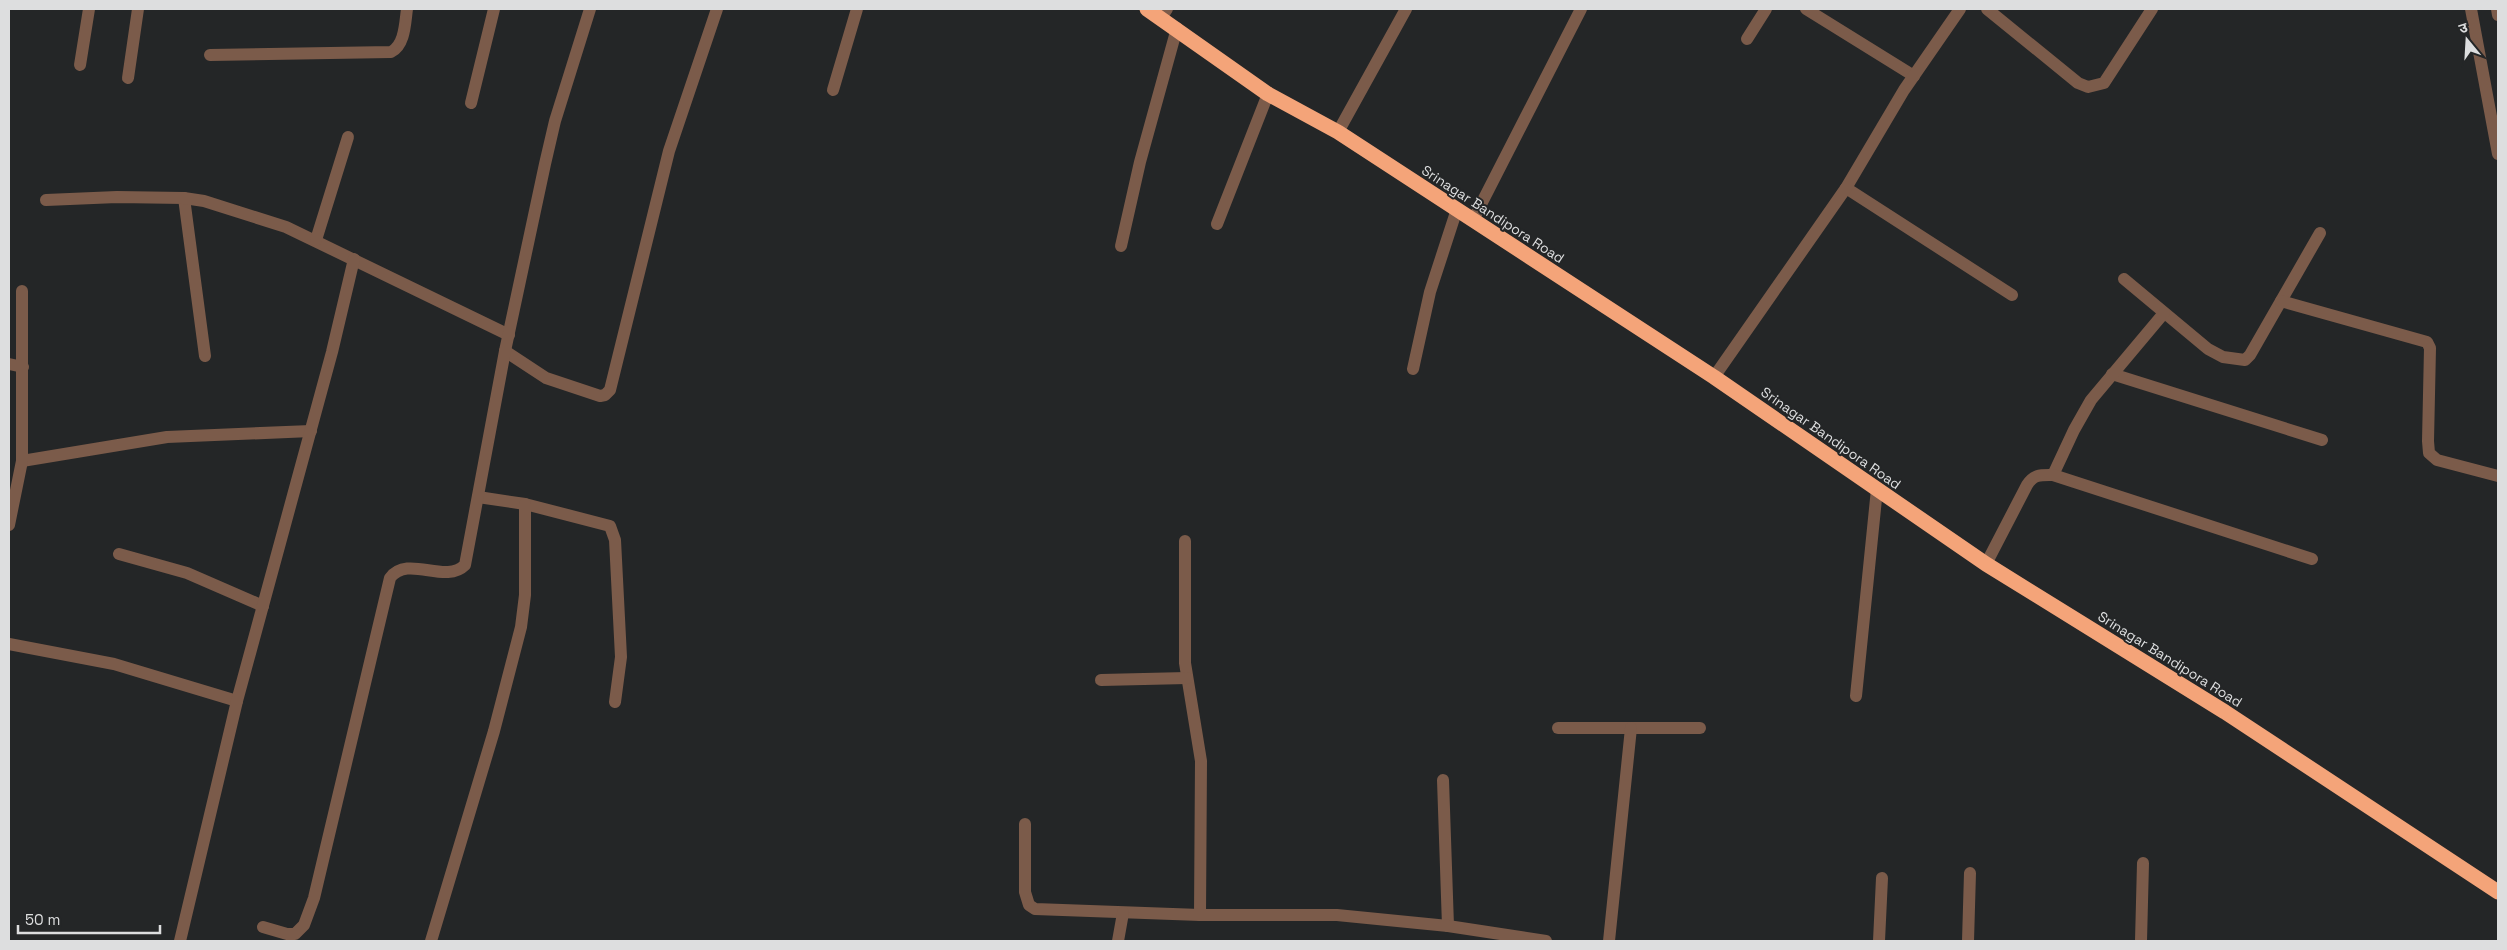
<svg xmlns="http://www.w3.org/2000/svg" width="2507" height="950" viewBox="0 0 2507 950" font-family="'Space Grotesk','Noto Sans Devanagari',sans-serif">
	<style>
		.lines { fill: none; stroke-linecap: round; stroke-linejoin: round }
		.minor { stroke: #7b5b4a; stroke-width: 12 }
		.highway { stroke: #f4a479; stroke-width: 15 }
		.labels { text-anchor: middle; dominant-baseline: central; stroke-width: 4; stroke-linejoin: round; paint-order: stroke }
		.street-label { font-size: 14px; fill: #dddedf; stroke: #242627 }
	</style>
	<rect width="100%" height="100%" fill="#242627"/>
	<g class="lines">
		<g class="minor">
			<polyline points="1806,9 1914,76"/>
			<polyline points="1987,9 2078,83 2088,87 2104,83 2152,9"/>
			<polyline points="2471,9 2498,154"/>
			<polyline points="2497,9 2498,15"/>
			<polyline points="1161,18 1167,9"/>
			<polyline points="1747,39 1766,9"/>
			<path d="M 210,55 L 391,52 C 405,45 405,23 407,9"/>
			<polyline points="80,65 89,9"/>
			<polyline points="128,78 138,9"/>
			<polyline points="833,90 857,9"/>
			<polyline points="471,103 494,9"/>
			<polyline points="1338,132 1406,9"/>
			<polyline points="1846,188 2012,295"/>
			<polyline points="184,198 205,356"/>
			<polyline points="46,200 117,197 184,198 204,201 286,227 509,335"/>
			<polyline points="1473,220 1581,9"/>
			<polyline points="1217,224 1268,94"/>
			<polyline points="316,240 348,137"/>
			<polyline points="1121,246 1140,162 1177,28"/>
			<polyline points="2124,279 2208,349 2223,357 2245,360 2250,355 2320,233"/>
			<polyline points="2281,301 2427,342 2430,348 2428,441 2429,453 2437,460 2498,476"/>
			<polyline points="505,351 546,378 600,396 605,395 610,390 669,151 717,9"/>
			<polyline points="9,364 23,367"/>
			<polyline points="1413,369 1430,292 1457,209"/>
			<polyline points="2112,374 2322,440"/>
			<polyline points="1714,377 1846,188 1904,90 1960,9"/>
			<polyline points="22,461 167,437 311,431"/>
			<polyline points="2053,475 2074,430 2091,400 2164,313"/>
			<polyline points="478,497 525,504 610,526 615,540 621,657 615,702"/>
			<polyline points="9,525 22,461 22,291"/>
			<polyline points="1185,541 1185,663 1201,761 1200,915"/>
			<polyline points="119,554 187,573 263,606"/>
			<path d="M 1986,564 L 2027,485 C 2034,474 2041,475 2053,475 L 2312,559"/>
			<polyline points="9,644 114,664 237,701"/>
			<polyline points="1101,680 1187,678"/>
			<polyline points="1856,696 1877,489"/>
			<polyline points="1558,728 1700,728"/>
			<polyline points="1443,780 1448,926"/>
			<polyline points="1025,824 1025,892 1029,905 1035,909 1200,915 1337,915 1448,926 1546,941"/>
			<path d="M 263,927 L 287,934 L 295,934 L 304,925 L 314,898 L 390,578 C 408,554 445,585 465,565 L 505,351 L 545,164 L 555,121 L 590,9"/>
			<polyline points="180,941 237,701 332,352 354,259"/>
			<polyline points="431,941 494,731 521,627 525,595 525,504"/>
			<polyline points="1118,941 1123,913"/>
			<polyline points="1609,941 1631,728"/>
			<polyline points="1879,941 1882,878"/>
			<polyline points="1968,941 1970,873"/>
			<polyline points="2141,941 2143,863"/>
		</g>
		<polyline class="highway" points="1147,9 1268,94 1338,132 1714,377 1986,564 2225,712 2498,892"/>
	</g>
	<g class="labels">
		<g class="street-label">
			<text transform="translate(1493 214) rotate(33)">Srinagar Bandipora Road</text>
			<text transform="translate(1831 438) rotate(35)">Srinagar Bandipora Road</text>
			<text transform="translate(2170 659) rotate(32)">Srinagar Bandipora Road</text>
		</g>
	</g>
	<rect width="2507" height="950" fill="none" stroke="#dddedf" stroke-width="20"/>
	<g transform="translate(2467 40) rotate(342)" stroke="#242627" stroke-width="4" paint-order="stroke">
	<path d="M0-4L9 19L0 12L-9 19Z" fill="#dddedf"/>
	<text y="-8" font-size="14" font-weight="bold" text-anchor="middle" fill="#dddedf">उ</text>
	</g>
	<path d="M18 925v8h142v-8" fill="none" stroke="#dddedf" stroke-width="2.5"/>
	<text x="25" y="925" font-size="15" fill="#dddedf" stroke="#242627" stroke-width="4" paint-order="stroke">50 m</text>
</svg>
